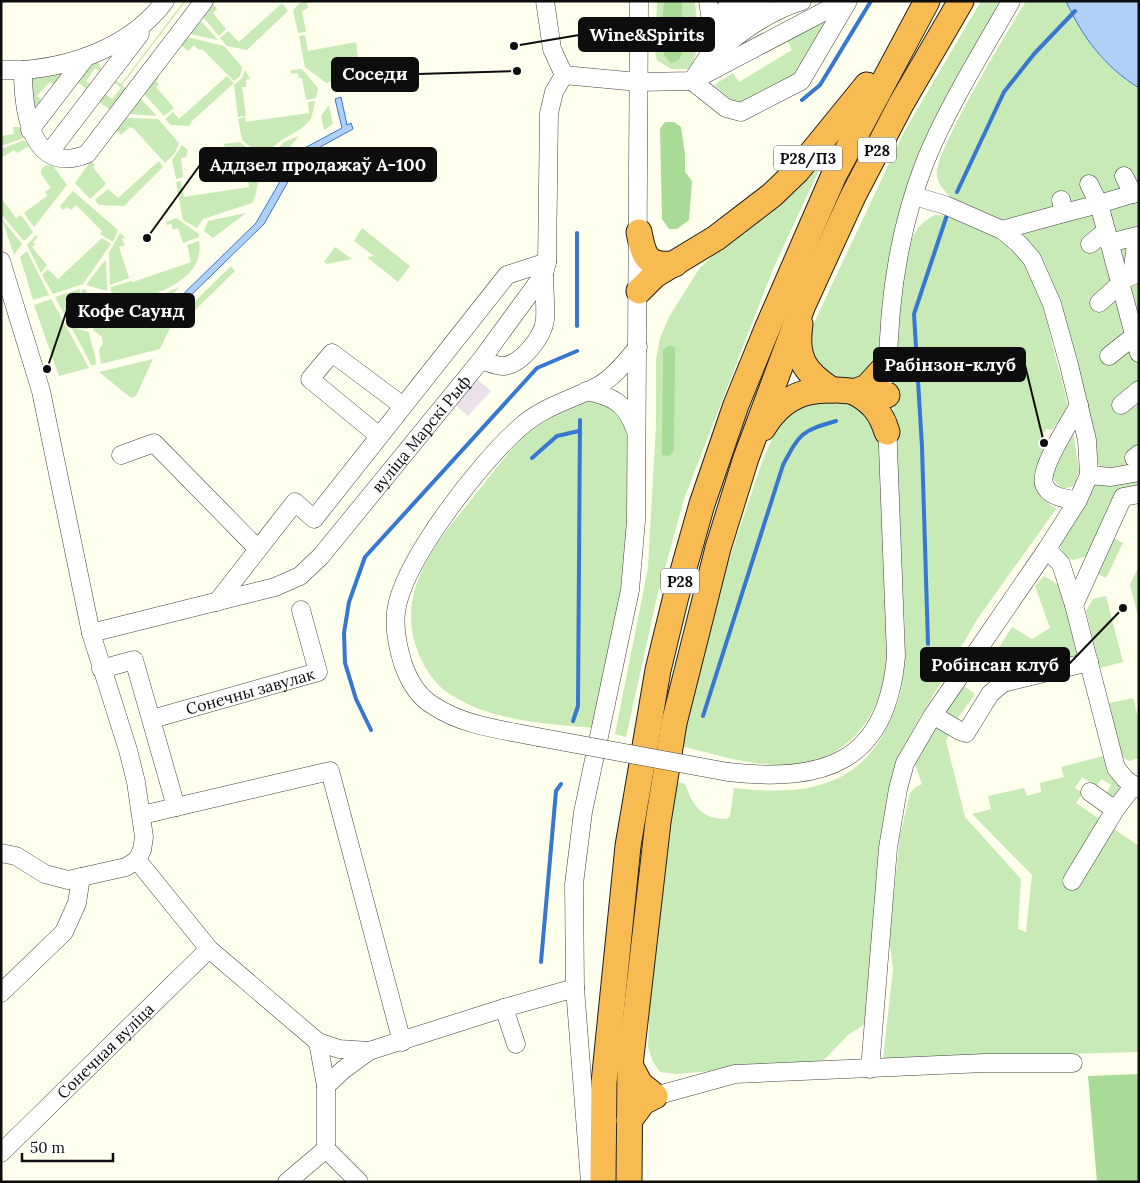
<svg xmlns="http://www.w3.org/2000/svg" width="1140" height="1183" viewBox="0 0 1140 1183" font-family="Lora,serif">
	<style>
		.industrial { fill: #ece1eb }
		.green { fill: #c8eab6 }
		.forest { fill: #a8db95 }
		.water { fill: #b0d0f8; stroke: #3577d1 }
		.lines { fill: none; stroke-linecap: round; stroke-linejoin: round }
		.stream { stroke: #3577d1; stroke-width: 4 }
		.minor-casing { stroke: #404040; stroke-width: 19 }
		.highway-casing { stroke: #1e1e1e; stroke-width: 27 }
		.minor { stroke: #fff; stroke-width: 18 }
		.highway { stroke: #f8bb52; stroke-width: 25 }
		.minor-bridge-casing { stroke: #404040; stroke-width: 19; stroke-linecap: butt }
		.minor-bridge { stroke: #fff; stroke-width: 18 }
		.labels { text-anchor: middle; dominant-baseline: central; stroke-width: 5; stroke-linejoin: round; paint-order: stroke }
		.shield { fill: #fff; stroke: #565656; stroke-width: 1 }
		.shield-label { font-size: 15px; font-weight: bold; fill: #0d0d0d }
		.street-label { font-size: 16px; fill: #0d0d0d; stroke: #fff }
		.leader { fill: none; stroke: #0d0d0d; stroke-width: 2 }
		.callout-dot { fill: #0d0d0d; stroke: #fff; stroke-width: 2 }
		.callout { fill: #0d0d0d; stroke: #0d0d0d; stroke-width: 2 }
		.callout-label { font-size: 18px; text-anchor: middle; font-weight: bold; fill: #fff }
	</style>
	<rect width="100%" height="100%" fill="#ffffed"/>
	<polygon class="industrial" points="476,378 491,391 468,416 453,403"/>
	<g class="green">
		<polygon points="184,1 186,1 122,85 127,89 112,111 99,102 105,94 112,99 121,88 114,82 116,81 121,84"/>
		<polygon points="213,1 216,1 213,4 217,9 213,13 226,29 219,36 202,16"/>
		<polygon points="302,1 312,2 307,3 308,8 302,11 306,32 298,33 293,10"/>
		<path d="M 657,1 L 695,1 C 696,21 703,55 688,69 L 671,69 L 657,60 L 655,51 Z"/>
		<path d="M 981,1 L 1001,1 L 927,136 L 881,360 L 866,376 L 839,382 C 815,366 809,358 811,329 L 904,132 Z"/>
		<path d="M 1026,1 L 1066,1 C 1085,40 1101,64 1139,88 L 1139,468 L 1101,468 L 1098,463 C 1094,420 1081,379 1069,337 C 1061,309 1055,278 1037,253 C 1033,247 1024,244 1018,240 C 998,228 940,200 937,176 C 934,151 1010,28 1026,1 Z"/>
		<polygon points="282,3 288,11 247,50 227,46 220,38 228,31 239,42"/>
		<polygon points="832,19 801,74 744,105 733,101 714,85 733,73 739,82 792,50 787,40"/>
		<polygon points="201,21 218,40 190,34"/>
		<polygon points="305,35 308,51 356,42 359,66 351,76 326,83 305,67 299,36"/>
		<polygon points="187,37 224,46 242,67 240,76 234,81 202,49 199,50 194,45 188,51 181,45"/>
		<polygon points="97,61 102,70 101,72 95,68 86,81 91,85 88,90 76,81 89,62"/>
		<polygon points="302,69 318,88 316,98 306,100 302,78 299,78 298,73 291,74 291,70"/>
		<polygon points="245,70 250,79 246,80 246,87 242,87 246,116 238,117 234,85 242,78"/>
		<polygon points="60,72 62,74 55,86 50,82 37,96 43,101 35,111 31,77"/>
		<polygon points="157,75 159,78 156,81 159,84 156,87 174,108 164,116 143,93"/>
		<polygon points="227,76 234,83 192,121 189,126 171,125 165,119 173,112 179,119"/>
		<polygon points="141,99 157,116 129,114"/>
		<path d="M 315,101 C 314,107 313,115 310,120 C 298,136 278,134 265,159 L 242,140 L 238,119 L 245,117 L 246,122 L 309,113 L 308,102 Z"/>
		<polygon points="329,105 333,124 324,130 321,116"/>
		<polygon points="126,118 158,119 179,143 175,153 165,163 134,129 130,127 121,135 116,130"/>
		<polygon points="13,127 20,127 24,138 1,146 1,136 14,134"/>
		<polygon points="299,136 278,162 270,157 284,142"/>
		<polygon points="24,140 29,146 17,153 14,150 1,158 1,149"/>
		<polygon points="240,142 264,162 262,168 245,170 242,150 238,151 237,147 225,148 224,144"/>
		<polygon points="182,145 188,150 186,157 181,158 183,177 176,179 172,160"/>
		<polygon points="825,157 773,269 684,499 656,601 626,737 615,734 648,568 656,425 656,360 660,338 669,317 699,269 722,246 780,198"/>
		<polygon points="91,161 95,165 93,167 106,184 90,199 75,183"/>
		<polygon points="159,161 163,167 124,206 99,205 95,200 108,189 118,198"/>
		<polygon points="47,165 53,166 67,185 34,227 24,213 47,196 45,192 51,188 41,174 42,168"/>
		<polygon points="261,170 255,197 252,203 203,219 197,228 183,220 176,182 181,181 184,197 249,187 247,171"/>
		<polygon points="73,191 118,230 113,242 100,234 102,231 76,205 71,210 67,207 63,210 60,206"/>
		<polygon points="1,198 16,218 21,215 33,232 24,241 1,214"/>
		<polygon points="246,213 213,238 204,231 208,221"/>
		<path d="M 935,215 C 950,215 961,221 975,227 C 1036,253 1041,296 1055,355 C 1060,374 1067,395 1068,414 L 1065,422 L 1059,420 L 1052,430 L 1046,429 L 1038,443 L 1047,450 L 1034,474 L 1041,498 L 1056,509 L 978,618 L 903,747 L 888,795 L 882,836 L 865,1024 L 848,1035 L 824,1060 L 814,1063 L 675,1074 L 660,1072 L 653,1062 L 648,1047 L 650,998 L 673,780 L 685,784 C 693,806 701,819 727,819 L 730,816 L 734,788 C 794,795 853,792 885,731 C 891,719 899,703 901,689 C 908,653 904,616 902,580 C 900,520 894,459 893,399 C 893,347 897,292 911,241 C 916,228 922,222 935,215 Z"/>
		<polygon points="176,218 199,234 199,237 183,243 178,228 173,230 171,224 167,225 166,222"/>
		<polygon points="2,219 22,244 14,255"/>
		<polygon points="362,228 410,266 398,282 367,257 374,256 354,241"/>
		<polygon points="120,233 125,237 122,239 125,245 119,247 129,278 110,285 109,253"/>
		<polygon points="36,235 38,237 33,242 35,244 32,247 47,265 41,273 27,245"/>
		<polygon points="102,238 111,244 83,284 53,294 42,275 48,269 58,279"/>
		<path d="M 199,241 C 205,278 162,292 134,301 L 111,292 L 111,287 L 131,281 L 133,282 L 191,262 L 187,245 Z"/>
		<polygon points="335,247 352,259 327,264 324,262"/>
		<polygon points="27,251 49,295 33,300 20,257"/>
		<polygon points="106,259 107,291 86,285"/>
		<polygon points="231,266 235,271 185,320 181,315"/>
		<polygon points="179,287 163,305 145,303"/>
		<path d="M 80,289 L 78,306 L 73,313 L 79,306 L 82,289 L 86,290 L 87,294 L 98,301 L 105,296 L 121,302 C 104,306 91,310 88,329 L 75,328 L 89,332 C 90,344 96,352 96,364 L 92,366 L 55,297 Z"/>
		<polygon points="51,299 89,368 59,376 34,305"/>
		<path d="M 135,305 L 161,311 L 156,315 L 131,317 C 142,318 152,320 161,313 L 168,321 L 165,324 L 170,328 L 160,349 L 101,364 L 99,349 L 103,344 L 102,337 L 93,330 L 94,327 L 104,326 L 93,326 C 98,302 115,309 135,305 Z"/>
		<polygon points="153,359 136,396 131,398 99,372"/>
		<path d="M 590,398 L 616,406 L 629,433 L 628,543 L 622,588 L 594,728 C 546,724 492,721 451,695 C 438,687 429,675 422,661 C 392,601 429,551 467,505 C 490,477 511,445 539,423 C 553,412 574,405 590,398 Z"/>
		<path d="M 851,398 L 881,428 L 890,655 C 880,725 839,774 763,764 C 734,761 706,752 677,745 L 714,604 L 761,465 L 779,422 L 790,407 Z"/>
		<polygon points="1073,430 1079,471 1075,486 1062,489 1052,478 1053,460"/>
		<polygon points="1139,477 1139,487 1088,556 1073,560 1063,556 1060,544 1063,538 1093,484"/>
		<polygon points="1114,538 1123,543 1106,578 1098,574"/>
		<polygon points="1139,565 1139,620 1130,585"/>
		<polygon points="1044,576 1062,587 1079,657 1001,672 990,661 1012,627 1032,639 1050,628 1035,586"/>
		<polygon points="1106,596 1123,662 1100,668 1086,611 1093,599"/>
		<polygon points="964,686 975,694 955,722 947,719 945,708"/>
		<polygon points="1133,698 1139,721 1139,758 1129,761 1121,756 1109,703"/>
		<polygon points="936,726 950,732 946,741 965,817 1021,879 1018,929 1026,932 1032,875 972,814 991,809 988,796 1024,788 1027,796 1041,792 1040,783 1064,777 1061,767 1103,756 1108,774 1120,786 1118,791 1112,797 1106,794 1111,785 1102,779 1096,786 1082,777 1075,788 1083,793 1076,803 1139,846 1139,1052 883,1059 893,969 889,938 900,836 910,793 916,787 922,784 913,760"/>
	</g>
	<g class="forest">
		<path d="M 664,1 L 682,1 L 683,51 L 679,60 L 671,63 C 655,50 663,19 664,1 Z"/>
		<polygon points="665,122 674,122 681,127 685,155 685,172 692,181 689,220 677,229 669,229 662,219 660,129"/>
		<polygon points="669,345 675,348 674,450 669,456 662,455 663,350"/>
		<polygon points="1139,1074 1139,1182 1097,1182 1088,1076"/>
	</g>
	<g class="water">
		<path d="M 1066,1 L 1139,1 L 1139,88 C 1104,66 1083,38 1066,1 Z"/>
		<polygon points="341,97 347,125 351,123 353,129 302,157 264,224 176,310 172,305 256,223 297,152 342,128 335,99"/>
	</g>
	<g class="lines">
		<g class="stream">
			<polyline points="802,100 820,85 871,1"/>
			<polyline points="957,192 1004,92 1034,54 1075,11"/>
			<polyline points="577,233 577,326"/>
			<polyline points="532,458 557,436 579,431"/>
			<polyline points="928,644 922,447 914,314 947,215"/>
			<path d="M 703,716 L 783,465 C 800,433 801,431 836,421"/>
			<polyline points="573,721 578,706 580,420"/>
			<polyline points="371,730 356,699 345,663 344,633 349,602 365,557 537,368 577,351"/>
			<polyline points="541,962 556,791 561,784"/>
		</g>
		<defs>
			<g id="minor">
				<path d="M 165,1 C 132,45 76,66 23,70 C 23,108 30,177 87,154 L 204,1"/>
				<polyline points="545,1 552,49 564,75 638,82 692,81 844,1"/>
				<polyline points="708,1 715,46 692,81 726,108 741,112 801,81 848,1"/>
				<polyline points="712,27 726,8 737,1"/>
				<polyline points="715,46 733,19 765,2"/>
				<path d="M 708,59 C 736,36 767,11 802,1"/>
				<polyline points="1,70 23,70"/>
				<polyline points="30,130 86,57"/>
				<polyline points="49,153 140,34"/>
				<polyline points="1124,176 1133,194"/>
				<polyline points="1139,192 1099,204 1139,353"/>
				<polyline points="1061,200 1064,213 1099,204 1089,184"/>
				<polyline points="1002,230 1064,213"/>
				<polyline points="1109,243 1137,236 1132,276 1119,281"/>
				<polyline points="1090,244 1106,231"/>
				<polyline points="1,261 41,391 91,633 128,750 136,782 144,837 142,850 137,860 126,867 68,880 45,874 16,856 1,853"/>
				<polyline points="1099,303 1120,284"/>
				<polyline points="1109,356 1134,336"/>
				<path d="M 481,360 C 488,362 496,366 503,366 C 521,365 543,337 545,320 C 546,305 544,289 544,274"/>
				<path d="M 888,375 C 888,303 899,229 925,162 C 947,108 982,52 1011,1"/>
				<path d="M 586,391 C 612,396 626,403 635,429"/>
				<polyline points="1121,405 1139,390"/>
				<polyline points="379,436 310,379 332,353 403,406"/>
				<polyline points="121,455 154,443 258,549"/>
				<polyline points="1134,458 1139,454"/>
				<polyline points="1089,475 1111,477 1139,472"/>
				<path d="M 1078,500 C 1067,499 1049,498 1044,484 C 1039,467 1071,421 1079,405"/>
				<polyline points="1047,549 1061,564 1074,605 1116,768 1125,779 1139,789"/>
				<polyline points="217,602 295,502 314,519 507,275 547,262"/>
				<polyline points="1074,605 1123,497 1139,494"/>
				<path id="s1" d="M 91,633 L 275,587 L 300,576 L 321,556 L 481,360 L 544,274 L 547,262 L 549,113 L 554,92 L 564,75"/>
				<polyline points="101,669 134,660 176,807 142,815"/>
				<polyline points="933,715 960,731 966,733 990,694 1003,683 1089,662"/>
				<path id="s2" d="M 152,719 L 318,672 L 301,610"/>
				<path d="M 538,737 C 504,730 464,726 434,706 C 418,697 409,681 403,664 C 398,648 394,630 396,612 C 402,562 480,463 518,429 C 543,406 569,401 598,386 C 614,377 626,361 638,347"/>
				<path d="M 728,772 C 824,783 887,763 896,656 L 887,421"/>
				<polyline points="1090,792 1115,810 1134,785"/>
				<polyline points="176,807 330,771 402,1042"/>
				<polyline points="137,860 209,949 318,1042 339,1049 369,1051 504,1008 575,988"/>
				<polyline points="1072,881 1115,810"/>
				<polyline points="1,993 64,932 77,903 81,877"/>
				<polyline points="504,1008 516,1044"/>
				<polyline points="318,1042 326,1086 326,1149"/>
				<polyline points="870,1069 888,848 898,789 905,763 933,715 1047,549 1078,500 1089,475 1087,440 1069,365 1052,304 1032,259 1019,244 1002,230 945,205 914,196"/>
				<polyline points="326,1086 343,1070 369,1051"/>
				<polyline points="655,1096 735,1074 985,1063 1073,1063"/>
				<polyline points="326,1149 359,1182"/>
				<path id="s3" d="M 1,1153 L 209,949"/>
				<polyline points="287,1182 326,1149"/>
				<polyline points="590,1182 575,988 574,884 583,812 630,590 636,521 639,1"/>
			</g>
			<g id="highway">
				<path d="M 639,232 C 644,258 647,266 675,264"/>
				<polyline points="639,291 655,275 716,238 772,195 797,171 867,85"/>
				<path d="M 800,324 C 795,358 804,372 832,390"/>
				<path d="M 854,392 C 873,402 881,413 887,432"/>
				<polyline points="854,392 867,387 888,364"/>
				<path d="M 763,428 C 794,376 837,391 887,395"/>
				<polyline points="629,1121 643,1102 655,1096 640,1084 630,1065"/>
				<polyline points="603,1182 604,1083 628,846 658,670 676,596 702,504 736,405 767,329 834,175 927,1"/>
				<polyline points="629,1182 630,1065 658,822 674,723 718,548 746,458 803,305 853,196 901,104 961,1"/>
			</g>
		</defs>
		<use href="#minor" class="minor-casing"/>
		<use href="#highway" class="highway-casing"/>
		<use href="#minor" class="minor"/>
		<use href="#highway" class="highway"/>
		<defs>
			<polyline id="minor-bridge" points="538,737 728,772"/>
		</defs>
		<use href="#minor-bridge" class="minor-bridge-casing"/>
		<use href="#minor-bridge" class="minor-bridge"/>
	</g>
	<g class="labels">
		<g class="shield">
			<rect x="858" y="137.5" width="38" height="25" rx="4"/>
			<rect x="774" y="145.5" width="68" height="25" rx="4"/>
			<rect x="661" y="568.5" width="38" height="25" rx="4"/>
		</g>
		<g class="shield-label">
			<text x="877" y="150">Р28</text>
			<text x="808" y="158">Р28/П3</text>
			<text x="680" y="581">Р28</text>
		</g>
		<g class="street-label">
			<text stroke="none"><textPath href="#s1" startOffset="404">вуліца Марскі Рыф</textPath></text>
			<text stroke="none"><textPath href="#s2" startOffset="102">Сонечны завулак</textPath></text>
			<text stroke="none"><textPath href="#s3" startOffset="146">Сонечная вуліца</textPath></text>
		</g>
	</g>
	<path class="leader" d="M514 46L579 35M517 71L418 74M147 238L200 165M47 369L67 310M1044 443L1025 365M1123 608L1069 664"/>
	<g class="callout-dot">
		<circle cx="514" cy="46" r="5"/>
		<circle cx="517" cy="71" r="5"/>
		<circle cx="147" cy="238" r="5"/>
		<circle cx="47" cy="369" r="5"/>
		<circle cx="1044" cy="443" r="5"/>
		<circle cx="1123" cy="608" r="5"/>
	</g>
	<g class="callout">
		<rect x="579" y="18" width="135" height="33" rx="5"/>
		<rect x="332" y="58" width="86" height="33" rx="5"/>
		<rect x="200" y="148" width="236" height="33" rx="5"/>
		<rect x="67" y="294" width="127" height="33" rx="5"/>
		<rect x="874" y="348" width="151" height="33" rx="5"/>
		<rect x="921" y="648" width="148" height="33" rx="5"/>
	</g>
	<g class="callout-label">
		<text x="647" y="41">Wine&amp;Spirits</text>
		<text x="375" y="80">Соседи</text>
		<text x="318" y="171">Аддзел продажаў А-100</text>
		<text x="131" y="317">Кофе Саунд</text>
		<text x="950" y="371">Рабінзон-клуб</text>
		<text x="995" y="671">Робінсан клуб</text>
	</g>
	<rect width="1140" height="1183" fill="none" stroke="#0d0d0d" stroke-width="5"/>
	<path d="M22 1153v8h91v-8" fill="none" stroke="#0d0d0d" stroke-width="2.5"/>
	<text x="30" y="1153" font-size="15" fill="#0d0d0d" stroke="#ffffff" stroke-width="4" paint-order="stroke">50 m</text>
</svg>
